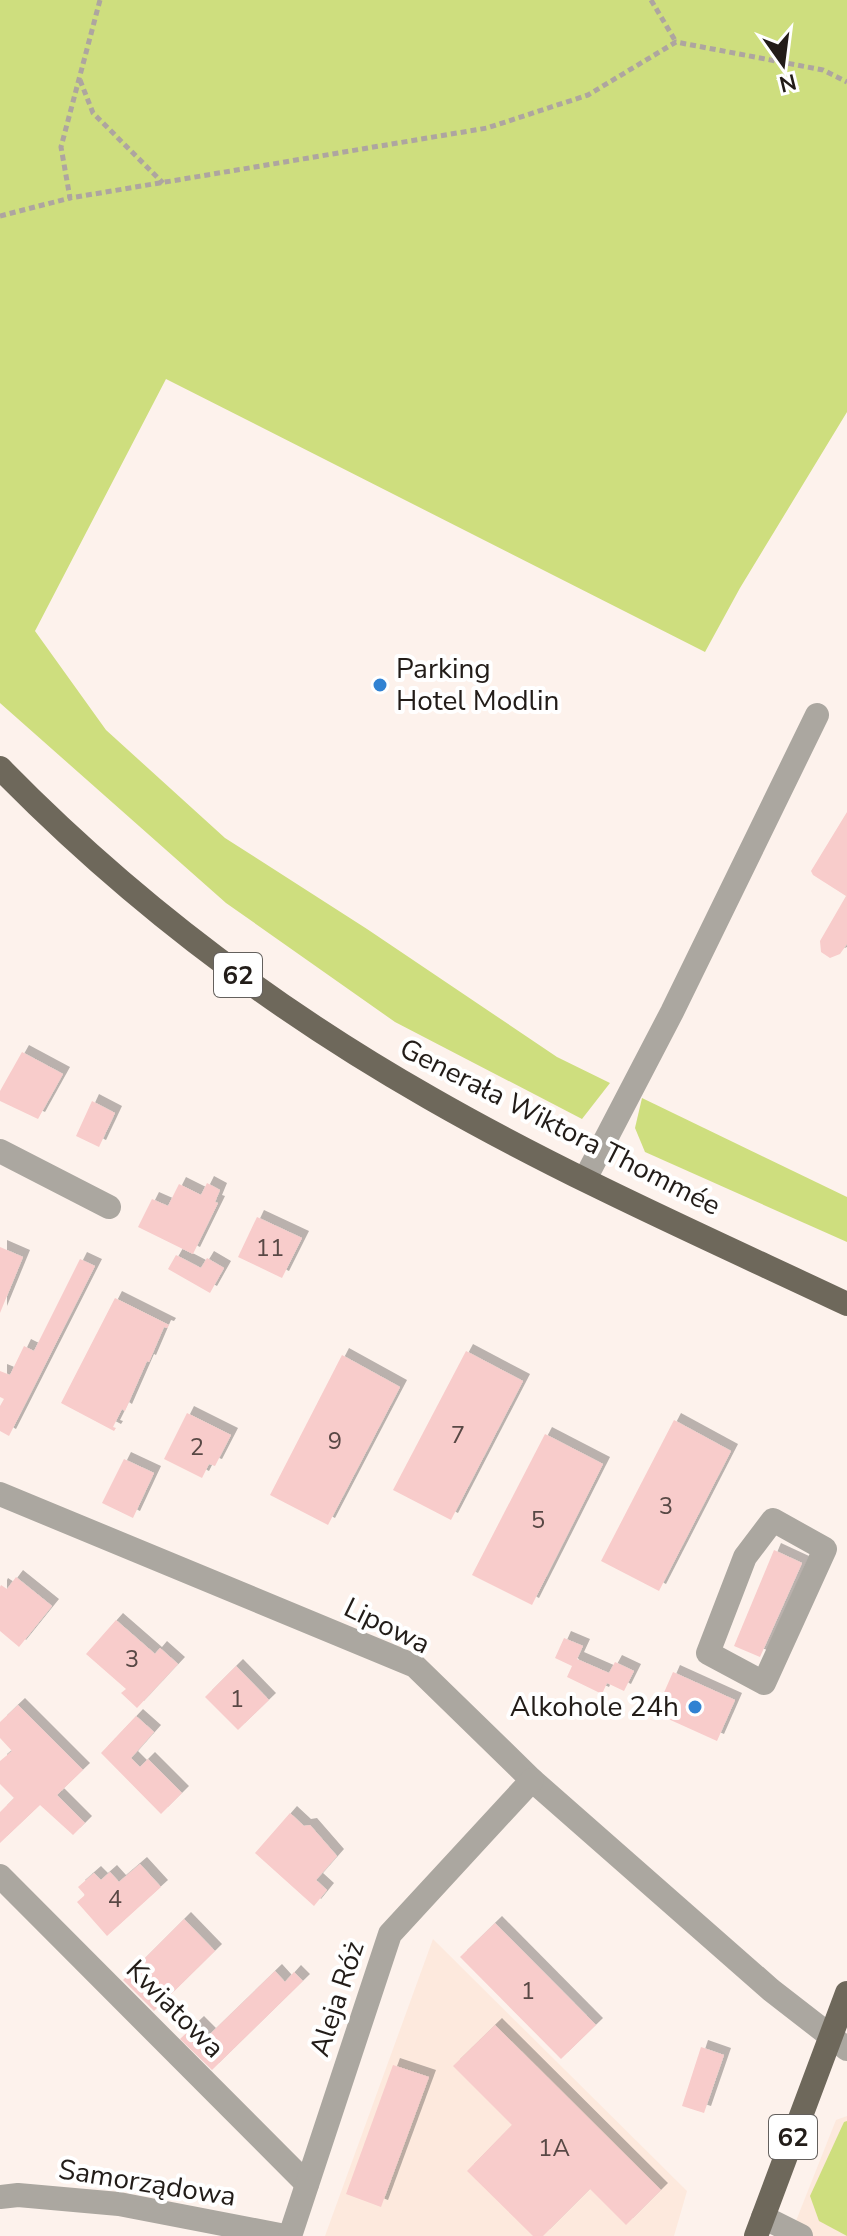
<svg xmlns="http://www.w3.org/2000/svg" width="847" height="2236" viewBox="0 0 847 2236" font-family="'Nunito Sans',sans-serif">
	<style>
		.built { fill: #fde9dd }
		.green { fill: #cede7e }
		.building { fill: #f8cccb; filter: url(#shadow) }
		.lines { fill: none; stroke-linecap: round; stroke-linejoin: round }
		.path { stroke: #aea5a0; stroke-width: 5; stroke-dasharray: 6 4; stroke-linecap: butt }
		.minor { stroke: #aba7a0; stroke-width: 24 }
		.major { stroke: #6e685b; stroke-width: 24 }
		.poi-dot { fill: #3182d2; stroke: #fff; stroke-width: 3 }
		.labels { text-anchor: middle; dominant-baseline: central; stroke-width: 8; stroke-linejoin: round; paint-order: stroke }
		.number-label { font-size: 24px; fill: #584845 }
		.shield { fill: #fff; stroke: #64605d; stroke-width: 2 }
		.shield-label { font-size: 26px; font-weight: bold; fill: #221c18 }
		.poi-label { font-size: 28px; fill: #221c18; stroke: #fff; text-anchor: start }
		.street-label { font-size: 28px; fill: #221c18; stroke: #fff }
	</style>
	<defs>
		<filter id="shadow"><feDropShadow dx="7" dy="-7" stdDeviation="0" flood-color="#0004"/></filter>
	</defs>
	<rect width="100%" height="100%" fill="#fdf2ec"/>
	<g class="built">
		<polygon points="433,1939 687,2191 674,2236 325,2236"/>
		<polygon points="847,2116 847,2236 790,2236 836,2120"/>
	</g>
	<g class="green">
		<polygon points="0,0 847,0 847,412 740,588 705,652 166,379 35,631 106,730 225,838 367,929 557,1057 610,1083 582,1119 395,1022 226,903 0,703"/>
		<polygon points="642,1098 847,1197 847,1242 645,1152 635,1128"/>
		<polygon points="847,2121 847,2236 819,2221 810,2196 844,2122"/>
	</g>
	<g class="building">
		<polygon points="847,812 847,944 840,954 830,958 821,952 820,941 846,896 813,875 811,871"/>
		<polygon points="22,1052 63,1074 38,1119 0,1101 0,1091"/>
		<polygon points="92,1101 115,1113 99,1147 76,1136"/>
		<polygon points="207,1183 220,1190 215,1202 218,1203 193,1254 138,1227 152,1199 168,1206 179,1184 201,1195"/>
		<polygon points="257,1217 302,1238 282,1278 238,1257"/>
		<polygon points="0,1247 23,1257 0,1313"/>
		<polygon points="176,1255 201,1268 207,1258 224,1268 210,1293 168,1269"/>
		<polygon points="80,1259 95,1266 9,1436 0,1431 0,1406 4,1399 0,1397 0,1371 10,1375 24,1346 34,1351"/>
		<polygon points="115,1298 169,1325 167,1328 164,1327 149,1362 147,1361 125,1411 122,1409 113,1427 116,1428 114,1431 61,1403"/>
		<polygon points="466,1351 523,1381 451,1520 393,1490"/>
		<polygon points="342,1355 400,1387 328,1525 270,1495"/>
		<polygon points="187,1413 231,1435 215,1466 209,1464 202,1478 164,1459"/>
		<polygon points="674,1420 731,1451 659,1591 601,1561"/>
		<polygon points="545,1434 603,1464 532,1605 472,1575"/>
		<polygon points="124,1459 154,1473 133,1518 102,1503"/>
		<polygon points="774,1550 802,1563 760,1657 734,1646"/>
		<polygon points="16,1577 52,1606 19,1647 0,1631 0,1587 1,1585 7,1589"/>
		<polygon points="116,1620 155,1654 160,1648 178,1664 137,1708 121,1693 126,1689 86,1654"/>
		<polygon points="564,1638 583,1646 577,1659 609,1673 615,1662 634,1671 624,1691 607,1683 602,1694 567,1677 572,1666 555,1658"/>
		<polygon points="236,1666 269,1700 238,1730 205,1697"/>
		<polygon points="673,1672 735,1700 717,1741 655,1713"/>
		<polygon points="18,1705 83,1770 57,1795 85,1823 73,1835 40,1805 0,1843 0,1812 14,1798 0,1784 0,1761 12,1751 0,1738 0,1722"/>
		<polygon points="136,1716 154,1732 131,1758 140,1767 148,1759 182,1793 161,1814 101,1753"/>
		<polygon points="290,1813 304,1826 310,1825 337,1856 316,1880 327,1890 314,1906 255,1853"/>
		<polygon points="140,1864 161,1887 107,1936 77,1902 85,1895 78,1887 94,1873 101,1880 110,1872 119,1882"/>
		<polygon points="184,1919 215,1951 154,2011 123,1980"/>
		<polygon points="495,1923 596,2025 561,2059 460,1957"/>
		<polygon points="275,1971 285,1982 294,1972 303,1981 212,2070 180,2039 197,2023 209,2035"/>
		<polygon points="495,2025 661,2190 626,2225 590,2189 543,2236 533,2236 467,2171 512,2125 453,2066"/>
		<polygon points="701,2047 724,2055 704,2113 682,2106"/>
		<polygon points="393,2065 429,2077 381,2207 346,2194"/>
	</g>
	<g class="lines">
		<g class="path">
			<polyline points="100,0 61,147 70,198 487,128 588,95 676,42 823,70 847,82"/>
			<polyline points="651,0 676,42"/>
			<polyline points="80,80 93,113 163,183"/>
			<polyline points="0,216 70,198"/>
		</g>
		<g class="minor">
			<polyline points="0,1151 109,1207"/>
			<polyline points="585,1179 672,1012 817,715"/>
			<polyline points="0,1494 415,1666 532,1780 771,1990 847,2049"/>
			<polygon points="773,1520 825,1549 764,1683 708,1653 745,1557"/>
			<polyline points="0,1876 307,2184"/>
			<polyline points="0,2197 18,2195 119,2204 285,2236"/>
			<polyline points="763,2217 801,2236"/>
			<polyline points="290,2236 390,1934 532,1780"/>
		</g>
		<g class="major">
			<path d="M 0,768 C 127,898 272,1008 430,1098 C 564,1175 707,1238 847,1304"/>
			<polyline points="756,2236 847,1993"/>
		</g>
	</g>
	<g class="poi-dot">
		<circle cx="380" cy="685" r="8"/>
		<circle cx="695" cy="1707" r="8"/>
	</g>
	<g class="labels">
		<g class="number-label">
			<text x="270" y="1248">11</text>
			<text x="458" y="1435">7</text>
			<text x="335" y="1441">9</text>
			<text x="197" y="1447">2</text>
			<text x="666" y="1506">3</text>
			<text x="538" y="1520">5</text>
			<text x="132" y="1659">3</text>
			<text x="237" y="1699">1</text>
			<text x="115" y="1899">4</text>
			<text x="528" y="1991">1</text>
			<text x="554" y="2148">1A</text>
		</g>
		<g class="shield">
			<rect x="214" y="953" width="48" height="44" rx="6"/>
			<rect x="769" y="2115" width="48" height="44" rx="6"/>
		</g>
		<g class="shield-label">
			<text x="238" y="975">62</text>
			<text x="793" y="2137">62</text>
		</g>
		<g class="poi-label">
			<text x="396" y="669">Parking<tspan x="396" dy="32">Hotel Modlin</tspan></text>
			<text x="679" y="1707" text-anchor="end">Alkohole 24h</text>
		</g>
		<g class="street-label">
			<text transform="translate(560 1127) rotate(27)">Generała Wiktora Thommée</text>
			<text transform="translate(387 1626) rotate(26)">Lipowa</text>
			<text transform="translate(337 1999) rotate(-72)">Aleja Róż</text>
			<text transform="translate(175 2009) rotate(45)">Kwiatowa</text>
			<text transform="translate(147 2183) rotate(9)">Samorządowa</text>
		</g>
	</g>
	<g transform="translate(783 64) rotate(166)" stroke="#ffffff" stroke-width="6" paint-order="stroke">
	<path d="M0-6L14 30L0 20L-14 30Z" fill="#221c18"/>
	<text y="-12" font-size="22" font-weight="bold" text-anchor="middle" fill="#221c18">N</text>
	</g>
</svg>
